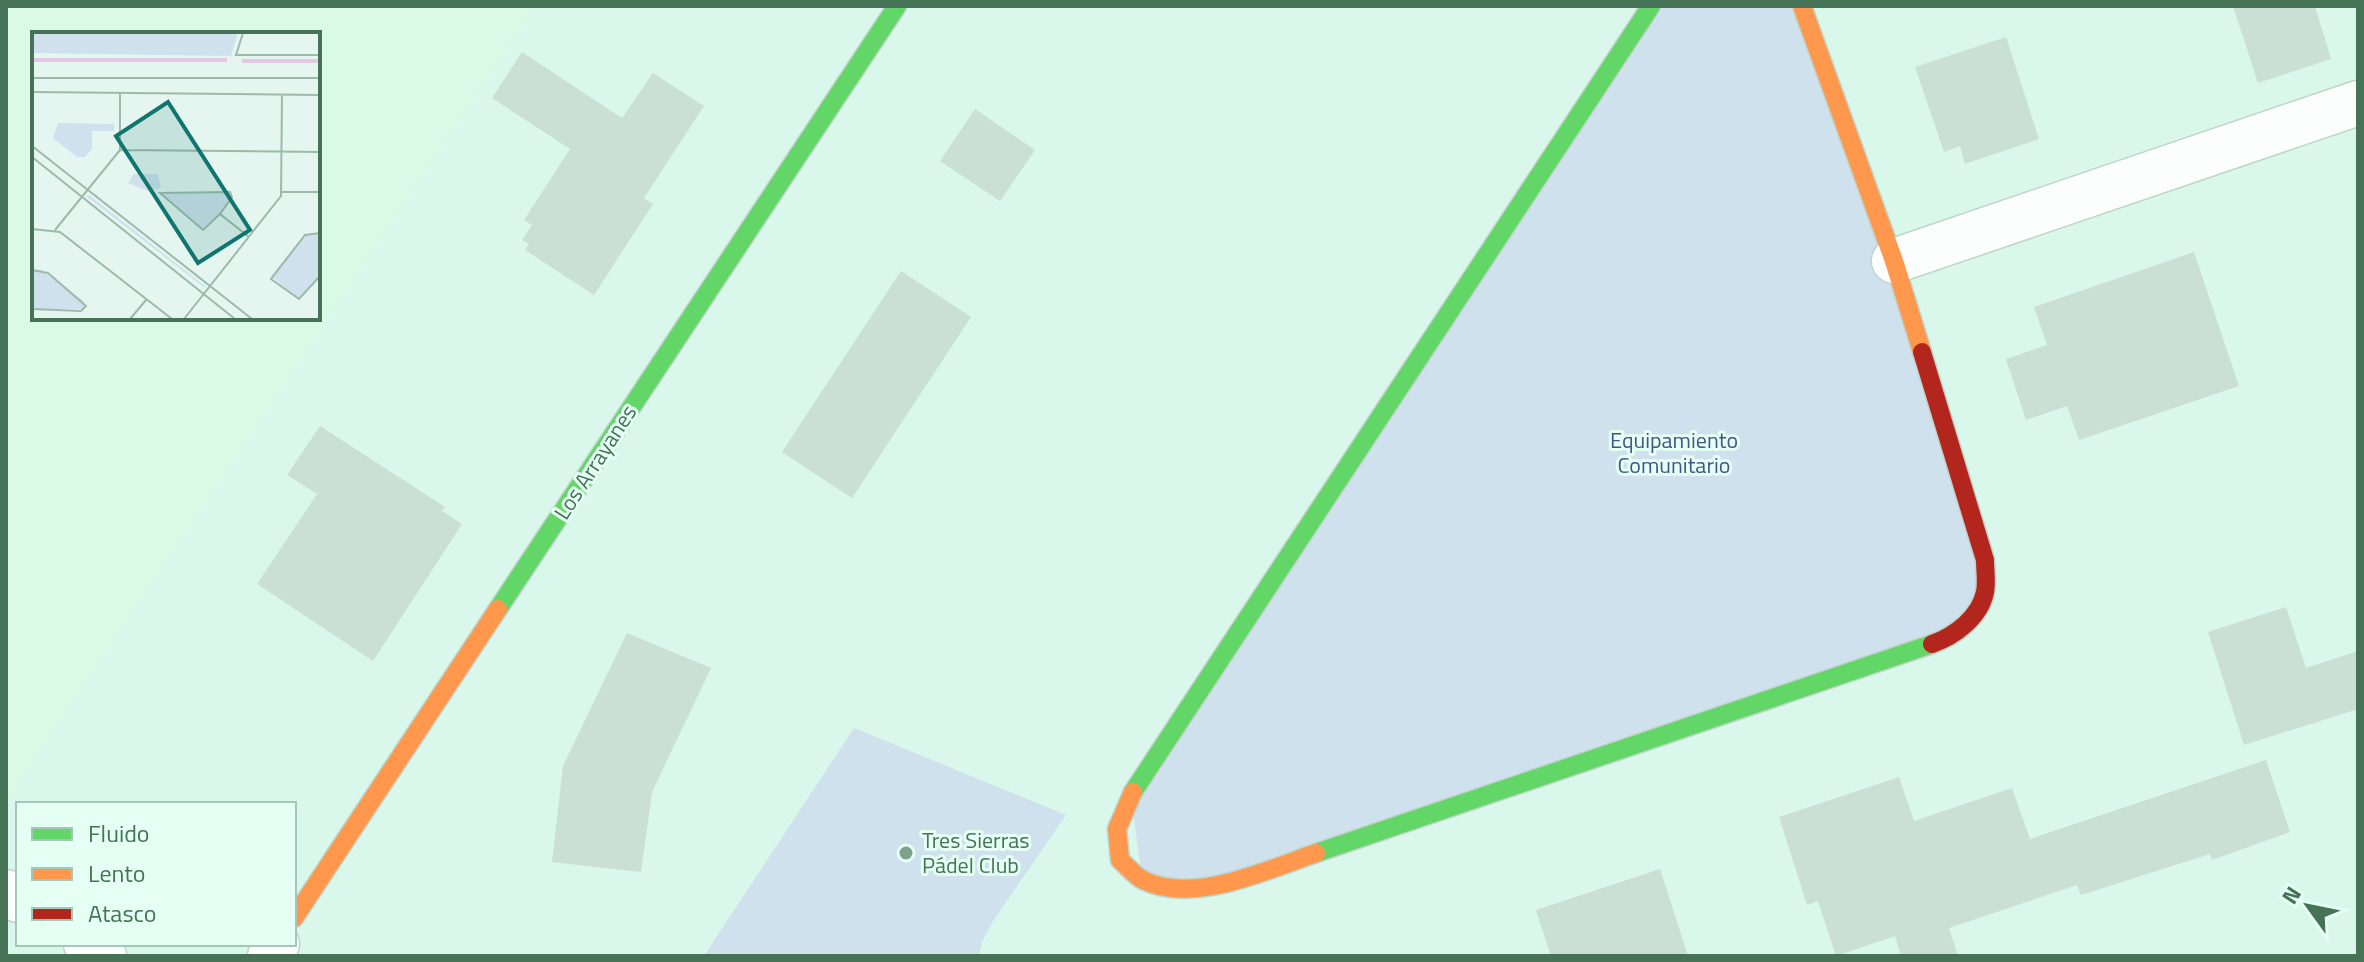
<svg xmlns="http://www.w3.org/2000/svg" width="2364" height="962" viewBox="0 0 2364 962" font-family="'Titillium Web',sans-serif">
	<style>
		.residential { fill: #d9f7ea; fill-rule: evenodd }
		.commercial { fill: #dafae6; fill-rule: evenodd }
		.green { fill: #cfe1ed }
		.building { fill: #cae0d5 }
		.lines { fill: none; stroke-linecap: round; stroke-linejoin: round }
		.street-casing { stroke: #c0d5ca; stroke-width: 47 }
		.fast-casing { stroke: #bfd4c9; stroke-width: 21 }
		.slow-casing { stroke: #bfd4c9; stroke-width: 21 }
		.jam-casing { stroke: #bfd4c9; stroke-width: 21 }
		.street { stroke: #fbfefd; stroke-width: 44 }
		.fast { stroke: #63d668; stroke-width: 18 }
		.slow { stroke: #ff974d; stroke-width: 18 }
		.jam { stroke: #b3261e; stroke-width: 18 }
		.poi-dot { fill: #7ea18c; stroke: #e5fff5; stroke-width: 3 }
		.labels { text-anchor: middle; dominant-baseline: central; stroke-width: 6; stroke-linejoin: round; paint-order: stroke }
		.park-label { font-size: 22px; fill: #425685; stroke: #e5fff5 }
		.street-label { font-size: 22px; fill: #467356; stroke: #e5fff5 }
		.poi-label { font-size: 22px; fill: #467356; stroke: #e5fff5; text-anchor: start }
		.inset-river { fill: none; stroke: #e6c7e4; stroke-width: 4 }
		.inset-road { fill: none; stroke: #9cbaa9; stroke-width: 2 }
		.view { fill: #0f766e; fill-opacity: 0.15; stroke: #0f766e; stroke-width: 4 }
		.inset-edge { fill: none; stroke: #467356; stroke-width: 4 }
	</style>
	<rect width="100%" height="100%" fill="#e5f6f0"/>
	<path class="residential" d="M 6,6 L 2358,6 L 2358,956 L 6,956 ZM 34,34 L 318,34 L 318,318 L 34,318 ZM 18,804 L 294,804 L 294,944 L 18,944 Z"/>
	<path class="commercial" d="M 6,6 L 535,6 L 6,803 ZM 34,34 L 318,34 L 318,318 L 34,318 Z"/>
	<g class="green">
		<polygon points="1651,6 1802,6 1985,560 1969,622 1228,883 1142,880 1131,795"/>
		<polygon points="854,728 1066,815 993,921 982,942 979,956 704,956"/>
	</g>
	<g class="building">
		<polygon points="2233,6 2315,6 2331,59 2258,83"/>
		<polygon points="2006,37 2039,139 1965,164 1960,146 1944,152 1915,67"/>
		<polygon points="522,52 622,118 653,73 704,106 644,198 653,204 594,295 525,250 529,244 522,240 532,225 524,220 570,149 492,98"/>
		<polygon points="975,109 1035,150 1000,201 940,161"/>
		<polygon points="2194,252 2239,386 2079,440 2067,406 2026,420 2006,359 2047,345 2034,307"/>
		<polygon points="901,271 971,317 852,498 782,452"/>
		<polygon points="320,426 445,507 442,511 462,524 373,661 257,584 317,494 287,475"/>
		<polygon points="2286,607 2306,668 2358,651 2358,709 2244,745 2208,632"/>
		<polygon points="627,633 711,668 652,792 641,872 552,862 563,766"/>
		<polygon points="2266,760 2290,832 2212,860 2210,854 2081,895 2077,885 1949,928 1958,956 1901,956 1895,936 1836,956 1818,901 1807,905 1779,817 1899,777 1914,821 2012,788 2030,839"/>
		<polygon points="1660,869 1688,956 1551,956 1536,910"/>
	</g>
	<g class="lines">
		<defs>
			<g id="street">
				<polyline points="1894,261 2358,103"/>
				<polyline points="6,892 18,900"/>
				<polyline points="86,944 104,956"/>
				<polyline points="270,956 277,944"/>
			</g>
			<g id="fast">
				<polyline points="498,609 897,6"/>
				<polyline points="1133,792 1651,6"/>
				<polyline points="1316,853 1932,644"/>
			</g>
			<g id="slow">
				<polyline points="1802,6 1894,261 1922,352"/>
				<path d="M 1133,792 L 1117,829 L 1120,860 C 1127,866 1135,876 1143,880 C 1193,905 1267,870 1316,853"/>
				<polyline points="294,918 498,609"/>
			</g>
			<path id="jam" d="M 1922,352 L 1985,560 C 1985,570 1987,583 1985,592 C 1980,617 1955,636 1932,644"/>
		</defs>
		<use href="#street" class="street-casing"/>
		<use href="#fast" class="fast-casing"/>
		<use href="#slow" class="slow-casing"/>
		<use href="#jam" class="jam-casing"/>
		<use href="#street" class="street"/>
		<use href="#fast" class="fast"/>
		<use href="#slow" class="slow"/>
		<use href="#jam" class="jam"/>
	</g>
	<circle class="poi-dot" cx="906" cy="853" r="8"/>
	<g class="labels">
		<g class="park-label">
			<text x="1674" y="440">Equipamiento<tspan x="1674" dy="25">Comunitario</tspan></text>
		</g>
		<g class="street-label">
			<text transform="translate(595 462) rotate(-57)">Los Arrayanes</text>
		</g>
		<g class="poi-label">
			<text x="922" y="840">Tres Sierras<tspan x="922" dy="25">Pádel Club</tspan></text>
		</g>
	</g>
	<g transform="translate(32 32)">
		<rect width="288" height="288" fill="#e5f6f0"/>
		<path d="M 0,1 L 206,1 L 199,24 L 0,21 ZM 26,91 L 82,92 L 82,99 L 60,99 L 60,117 L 53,125 L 45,125 L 21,106 ZM 102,142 L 126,142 L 129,156 L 116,159 L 96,151 ZM 128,161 L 200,161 L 188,182 L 169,197 ZM 57,163 L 173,254 L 173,256 L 54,164 ZM 288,201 L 288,244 L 267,267 L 239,244 L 273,203 ZM 0,237 L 9,238 L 52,269 L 52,277 L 0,277 Z" fill="#cfe1ed"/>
		<path class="inset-river" d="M 0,28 L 195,28M 210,29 L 288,29"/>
		<path class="inset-road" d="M 211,1 L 204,23 L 288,23M 0,46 L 288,46M 0,60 L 288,63M 0,114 L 220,287M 88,118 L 288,120M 88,118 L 88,61M 0,125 L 203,287M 250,160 L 288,160M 188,182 L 171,198 L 128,161 L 198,160 L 200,165 L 188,182 L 217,205M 0,197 L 28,200 L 140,287M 23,198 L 88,118M 288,201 L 273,203 L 239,247 L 267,267 L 288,244M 0,238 L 16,241 L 54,274 L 49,279 L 0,277M 98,287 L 114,268M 152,287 L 249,164 L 250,62"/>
		<path class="view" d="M 136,70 L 218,198 L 166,231 L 84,104 Z"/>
		<rect width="288" height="288" class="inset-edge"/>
	</g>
	<rect width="2364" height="962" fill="none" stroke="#467356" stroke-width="16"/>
	<rect x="16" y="802" width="280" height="144" fill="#e5fff5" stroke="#a5c7b5" stroke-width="2"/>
	<rect x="32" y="828" width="40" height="12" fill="#63d668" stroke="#a5c7b5" stroke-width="2"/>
	<text x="88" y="842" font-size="24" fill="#467356">Fluido</text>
	<rect x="32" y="868" width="40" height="12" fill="#ff974d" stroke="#a5c7b5" stroke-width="2"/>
	<text x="88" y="882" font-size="24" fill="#467356">Lento</text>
	<rect x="32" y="908" width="40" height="12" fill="#b3261e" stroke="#a5c7b5" stroke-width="2"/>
	<text x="88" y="922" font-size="24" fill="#467356">Atasco</text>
	<g transform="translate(2308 906) rotate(303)" stroke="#e5fff5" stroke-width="6" paint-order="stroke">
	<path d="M0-6L14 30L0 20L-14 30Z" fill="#467356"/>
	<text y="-12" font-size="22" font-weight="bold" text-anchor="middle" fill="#467356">N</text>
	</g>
</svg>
